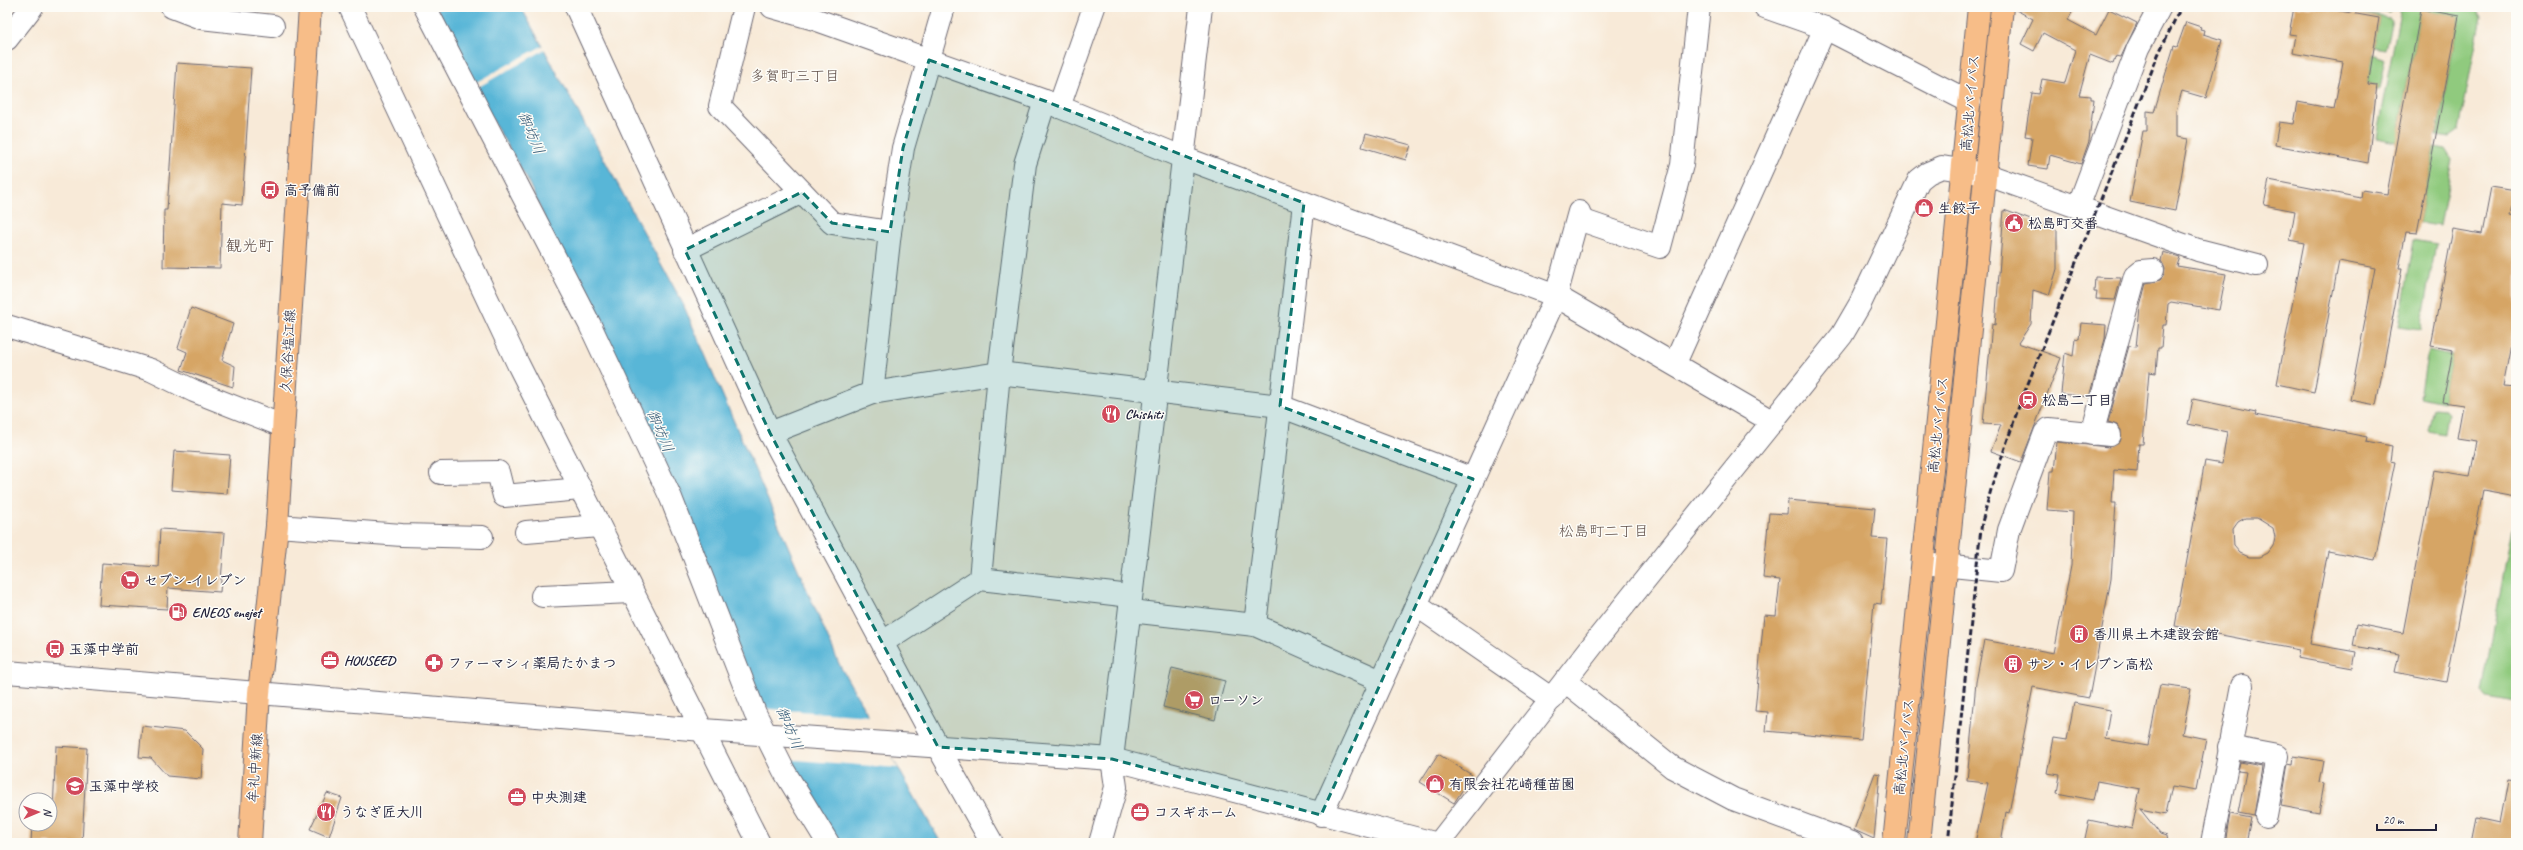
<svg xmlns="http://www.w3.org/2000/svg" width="2523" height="850" viewBox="0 0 2523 850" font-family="Caveat,'Klee One',sans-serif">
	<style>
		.green { fill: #90ca7e; stroke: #59765c }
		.water { fill: #58b6d7; stroke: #3d6c89 }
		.pier { fill: #f8ead8 }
		.building { fill: #d6a565; fill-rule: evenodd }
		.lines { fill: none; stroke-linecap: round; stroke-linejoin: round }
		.minor-casing { stroke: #6d6872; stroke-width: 24 }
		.major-casing { stroke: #6d6872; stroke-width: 24 }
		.highway-casing { stroke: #6d6872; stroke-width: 24 }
		.minor { stroke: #fff; stroke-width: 22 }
		.major { stroke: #f7bd88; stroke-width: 22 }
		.highway { stroke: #f7bd88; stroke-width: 22 }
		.rail { stroke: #22223b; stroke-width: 3; stroke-dasharray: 6 3; stroke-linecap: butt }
		.marked { fill: #0f766e; fill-opacity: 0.2; stroke: #0f766e; stroke-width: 3; stroke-dasharray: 8 5; stroke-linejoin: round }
		.labels { text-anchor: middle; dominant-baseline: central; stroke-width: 3; stroke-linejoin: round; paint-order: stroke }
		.street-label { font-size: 14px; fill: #22223b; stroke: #fdfcf7 }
		.poi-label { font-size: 14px; font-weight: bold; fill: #22223b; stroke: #fdfcf7; text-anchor: start }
		.neighbourhood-label { font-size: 15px; fill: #61504a; stroke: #fdfcf7 }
		.water-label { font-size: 15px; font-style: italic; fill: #385d79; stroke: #fdfcf7 }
		.quarter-label { font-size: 16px; fill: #61504a; stroke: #fdfcf7 }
	</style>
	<rect width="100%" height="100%" fill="#fdfcf7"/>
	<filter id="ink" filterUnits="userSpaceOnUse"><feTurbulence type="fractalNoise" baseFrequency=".025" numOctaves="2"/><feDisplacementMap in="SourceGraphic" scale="8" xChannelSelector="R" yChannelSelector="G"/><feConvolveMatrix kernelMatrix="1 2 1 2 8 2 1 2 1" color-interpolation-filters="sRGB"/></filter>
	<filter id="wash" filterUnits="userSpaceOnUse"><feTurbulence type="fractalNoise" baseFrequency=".012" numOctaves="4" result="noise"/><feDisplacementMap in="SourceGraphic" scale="16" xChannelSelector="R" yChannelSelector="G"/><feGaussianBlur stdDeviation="0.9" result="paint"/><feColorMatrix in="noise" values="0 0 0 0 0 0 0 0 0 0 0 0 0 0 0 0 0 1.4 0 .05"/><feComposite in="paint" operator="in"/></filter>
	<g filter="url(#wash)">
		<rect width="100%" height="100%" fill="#f8ead8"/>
		<g class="green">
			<polygon points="2364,7 2394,7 2389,12"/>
			<polygon points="2401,7 2475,7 2481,17 2459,130 2449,137 2437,135 2459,16 2421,9 2399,127 2424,147 2376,138"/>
			<polygon points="2360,13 2390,18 2392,20 2385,49 2374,47 2379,18"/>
			<polygon points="2373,54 2385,59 2379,88 2376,90 2376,85 2368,83"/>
			<polygon points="2434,147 2446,149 2453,160 2440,226 2419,223"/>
			<polygon points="2414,240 2436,244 2421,329 2399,326"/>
			<polygon points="2428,350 2452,355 2443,402 2420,397"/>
			<polygon points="2434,408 2444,409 2447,414 2444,434 2429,431"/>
			<polygon points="2516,506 2516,703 2487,698 2482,692"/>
		</g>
		<polygon class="water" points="436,7 521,7 683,304 840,666 941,843 835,843 792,772 527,179 482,102"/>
		<g class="pier">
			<polygon points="544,45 546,49 473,90 471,85"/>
			<polygon points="756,708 870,716 898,768 783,759"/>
		</g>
		<g id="blocks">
			<g class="building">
				<polygon points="2014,7 2075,7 2068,20 2096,35 2109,9 2137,23 2121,57 2116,56 2113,64 2090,55 2079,95 2091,96 2091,99 2094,99 2089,141 2081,164 2050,155 2048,169 2028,166 2032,137 2025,136 2032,93 2039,94 2042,79 2065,83 2075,50 2043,33 2034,51 2021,44 2033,19 2014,9"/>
				<polygon points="2294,7 2330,7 2329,9 2379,18 2368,84 2377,85 2368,163 2275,145 2279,122 2294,124 2298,102 2334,109 2343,62 2293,53 2296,35 2289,34"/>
				<polygon points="2421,9 2459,16 2417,233 2406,232 2399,268 2402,268 2376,405 2350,400 2375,268 2339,261 2314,392 2277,384 2304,243 2290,240 2295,211 2264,205 2269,180 2361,198 2362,190 2387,194"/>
				<polygon points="2186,22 2201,27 2200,29 2204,30 2203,34 2222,40 2206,98 2182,91 2176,111 2176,137 2188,139 2175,211 2130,202 2143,131 2147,131 2147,111 2154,112 2174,46 2177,47"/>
				<polygon points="177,63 251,68 242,205 222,203 220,268 163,267 164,210 167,210"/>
				<polygon points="1366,133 1411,145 1406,160 1362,147"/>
				<polygon points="2491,187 2516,191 2511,215 2516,216 2516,319 2503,386 2516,387 2516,496 2483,490 2446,682 2395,672 2399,654 2353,646 2357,624 2403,633 2434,470 2470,476 2477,441 2457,438 2463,405 2443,402 2453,350 2431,346 2453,229 2482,234"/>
				<polygon points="2004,210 2057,230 2057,269 2049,295 2033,290 2031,324 2018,343 2061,358 2021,462 1991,451 2001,425 1983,424 1992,324 1995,325"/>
				<polygon points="2163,252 2180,257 2177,266 2226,274 2219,310 2171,302 2168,304 2166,325 2163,325 2161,348 2158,348 2156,373 2149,372 2143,444 2139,444 2137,472 2114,470 2112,503 2116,503 2111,579 2089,698 2033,687 2009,813 2006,812 2001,843 1975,843 1988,783 1967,781 1976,682 1984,640 2054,653 2071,566 2073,512 2047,510 2050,471 2054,471 2057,442 2109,447 2120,442 2121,430 2117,425 2108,422 2129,346 2136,347 2140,307 2146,283 2160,280 2164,275 2165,269 2161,261"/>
				<polygon points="2095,277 2121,278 2115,300 2096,299 2097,292 2094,292"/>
				<polygon points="191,308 233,324 222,360 235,366 233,387 181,370 187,352 178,348"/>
				<polygon points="2081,323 2106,325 2105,339 2089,397 2061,394 2065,353 2073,356 2075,338 2079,339"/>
				<path d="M 2193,399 L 2256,412 L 2255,415 L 2367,437 L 2366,441 L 2392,446 L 2390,461 L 2395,462 L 2375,560 L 2328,551 L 2310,644 L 2356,652 L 2353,668 L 2297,658 L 2299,650 L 2175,626 L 2205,461 L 2222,464 L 2227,432 L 2188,424 ZM 2245,518 L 2257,518 L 2273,528 L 2275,537 L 2273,546 L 2268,553 L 2260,557 L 2249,557 L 2240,553 L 2234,546 L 2233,529 L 2238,522 Z"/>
				<polygon points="174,451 230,455 227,494 171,490"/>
				<polygon points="1788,500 1875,508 1872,538 1887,539 1881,604 1874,603 1861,740 1766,731 1768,712 1755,711 1764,615 1776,616 1780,580 1763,578 1769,513 1787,514"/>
				<polygon points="160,529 225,533 220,592 168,588 167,609 99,605 102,563 158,567"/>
				<polygon points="1172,668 1225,681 1215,720 1163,707"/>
				<polygon points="2160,685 2191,689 2182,734 2206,739 2196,790 2172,786 2166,814 2140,809 2160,834 2166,836 2167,843 2084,843 2089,820 2132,829 2140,789 2097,781 2093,800 2057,793 2060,775 2047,773 2054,738 2067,740 2074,703 2110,710 2105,739 2148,746"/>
				<polygon points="142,726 185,731 203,749 201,779 167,776 151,758 139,757"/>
				<polygon points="56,746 87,748 82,843 31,843 32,824 50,824 50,810 53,811"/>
				<polygon points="1438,754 1472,775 1454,803 1420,782"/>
				<polygon points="2294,756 2323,761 2319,783 2324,784 2319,813 2281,806 2288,763 2293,764"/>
				<polygon points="2240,762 2262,766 2254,816 2238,813 2246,772 2238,771"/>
				<polygon points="1875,773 1880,774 1874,839 1854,830"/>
				<polygon points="2508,780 2516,781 2516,843 2472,843 2477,818 2500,823"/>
				<polygon points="327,793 342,798 329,837 310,829"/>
				<polygon points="2230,814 2251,818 2246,843 2225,843"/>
			</g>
		</g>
	</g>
	<g filter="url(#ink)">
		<use href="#blocks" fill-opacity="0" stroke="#6d6872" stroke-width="1"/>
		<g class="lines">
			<defs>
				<g id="minor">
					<polyline points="172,7 201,18 273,26"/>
					<polyline points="350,7 518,364 759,843"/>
					<polyline points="425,7 590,325 671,498 755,713 784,771 828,843"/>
					<polyline points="576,7 770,433 938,747 992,843"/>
					<polyline points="744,7 720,106 832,223 890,232"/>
					<polyline points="772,7 814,19 1045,101 1184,158 1556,296 1773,422"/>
					<polyline points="1765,7 1825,28"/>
					<polyline points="7,39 32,7"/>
					<polyline points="1059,107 1094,7"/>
					<polyline points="2078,207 2138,48 2160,7"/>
					<polyline points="1578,219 1660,247 1682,165 1699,7"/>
					<polyline points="685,250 802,192"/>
					<polyline points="7,326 151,370 194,391 283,426"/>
					<polyline points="1675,363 1825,28 1970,102"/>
					<polyline points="872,393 890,232 903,148 944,7"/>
					<polyline points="770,433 872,393 999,373 1280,406 1473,479"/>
					<polyline points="2092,434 2135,276 2141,271 2153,270"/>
					<polyline points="441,473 498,472 504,496 580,489"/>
					<polyline points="277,526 402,535 482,537"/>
					<polyline points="526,532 599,526"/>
					<polyline points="1923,563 2001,571 2009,530 2045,433 2049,429 2110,435"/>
					<polyline points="980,579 999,373 1025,164 1045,101"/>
					<polyline points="542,596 631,592"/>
					<polyline points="1416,605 1552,699"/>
					<polyline points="1130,611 1255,625 1304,203"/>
					<polyline points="1255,625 1381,681"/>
					<polyline points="883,642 980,579 1131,596"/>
					<polyline points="7,672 703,730 1112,759 1434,843"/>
					<polyline points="1565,681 1672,767 1733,799 1852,843"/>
					<polyline points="2229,747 2277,756 2266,816"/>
					<polyline points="1321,815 1556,296 1579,212"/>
					<polyline points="1100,843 1116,787 1112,759 1201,7"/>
					<polyline points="1439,843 1599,637 1842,335 1860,304 1919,180 1928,173 1942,167 1985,174 2198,250 2257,265"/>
					<polyline points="2212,843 2242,686"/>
				</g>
				<polyline id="major" points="250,843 259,693 277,526 310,7"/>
				<g id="highway">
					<polyline points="1894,843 1979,7"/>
					<polyline points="1919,843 2002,7"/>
				</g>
			</defs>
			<use href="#minor" class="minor-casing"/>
			<use href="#major" class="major-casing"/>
			<use href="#highway" class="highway-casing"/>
			<use href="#minor" class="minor"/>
			<use href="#major" class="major"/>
			<use href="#highway" class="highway"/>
			<polyline class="rail" points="1948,843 1979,545 1982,522 1992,486 2018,409 2158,55 2181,7"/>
		</g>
	</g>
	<path class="marked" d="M 929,60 L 1045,101 L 1304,203 L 1280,406 L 1473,479 L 1321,815 L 1112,759 L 938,747 L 770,433 L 685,250 L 802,192 L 832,223 L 890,232 L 903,148 Z"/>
	<defs>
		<symbol id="bus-disc" viewBox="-11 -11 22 22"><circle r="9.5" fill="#d1495b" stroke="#fdfcf7"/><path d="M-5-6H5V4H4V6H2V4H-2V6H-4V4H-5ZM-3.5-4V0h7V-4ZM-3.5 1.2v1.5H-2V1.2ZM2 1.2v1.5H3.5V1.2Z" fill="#fff"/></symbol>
		<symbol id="shop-disc" viewBox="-11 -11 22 22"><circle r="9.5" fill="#d1495b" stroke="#fdfcf7"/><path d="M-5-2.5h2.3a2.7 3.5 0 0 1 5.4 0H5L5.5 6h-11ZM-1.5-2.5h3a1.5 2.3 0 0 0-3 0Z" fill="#fff"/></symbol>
		<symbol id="civic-disc" viewBox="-11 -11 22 22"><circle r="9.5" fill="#d1495b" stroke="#fdfcf7"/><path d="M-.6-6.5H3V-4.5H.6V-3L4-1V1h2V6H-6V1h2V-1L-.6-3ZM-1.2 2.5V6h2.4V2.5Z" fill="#fff"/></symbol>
		<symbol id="station-disc" viewBox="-11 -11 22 22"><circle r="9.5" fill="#d1495b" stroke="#fdfcf7"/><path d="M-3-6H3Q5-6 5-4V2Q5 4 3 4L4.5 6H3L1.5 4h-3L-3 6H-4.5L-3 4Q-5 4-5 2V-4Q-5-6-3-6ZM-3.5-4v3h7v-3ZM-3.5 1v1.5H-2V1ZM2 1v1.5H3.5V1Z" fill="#fff"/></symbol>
		<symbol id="restaurant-disc" viewBox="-11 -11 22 22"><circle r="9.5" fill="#d1495b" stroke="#fdfcf7"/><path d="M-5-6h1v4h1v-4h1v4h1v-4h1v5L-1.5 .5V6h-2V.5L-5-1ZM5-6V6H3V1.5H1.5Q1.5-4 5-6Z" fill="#fff"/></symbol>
		<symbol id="supermarket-disc" viewBox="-11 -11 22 22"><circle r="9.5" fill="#d1495b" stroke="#fdfcf7"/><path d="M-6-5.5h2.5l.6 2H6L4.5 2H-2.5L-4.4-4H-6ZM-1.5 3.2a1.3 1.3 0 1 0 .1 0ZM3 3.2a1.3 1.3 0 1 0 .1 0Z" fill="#fff"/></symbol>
		<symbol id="fuel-disc" viewBox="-11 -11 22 22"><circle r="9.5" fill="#d1495b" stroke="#fdfcf7"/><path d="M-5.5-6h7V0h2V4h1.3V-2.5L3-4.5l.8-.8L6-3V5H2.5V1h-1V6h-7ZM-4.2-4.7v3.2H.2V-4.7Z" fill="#fff"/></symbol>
		<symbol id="building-disc" viewBox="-11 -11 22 22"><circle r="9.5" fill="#d1495b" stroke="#fdfcf7"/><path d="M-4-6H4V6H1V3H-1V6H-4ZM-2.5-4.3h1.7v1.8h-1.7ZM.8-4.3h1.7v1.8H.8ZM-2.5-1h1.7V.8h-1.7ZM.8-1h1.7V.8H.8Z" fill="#fff"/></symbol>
		<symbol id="office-disc" viewBox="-11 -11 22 22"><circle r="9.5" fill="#d1495b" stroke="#fdfcf7"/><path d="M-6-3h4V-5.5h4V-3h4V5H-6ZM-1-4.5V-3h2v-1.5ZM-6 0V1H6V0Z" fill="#fff"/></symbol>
		<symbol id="pharmacy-disc" viewBox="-11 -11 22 22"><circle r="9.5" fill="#d1495b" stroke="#fdfcf7"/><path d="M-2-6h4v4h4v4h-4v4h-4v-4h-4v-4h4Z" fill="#fff"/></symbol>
		<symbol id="school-disc" viewBox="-11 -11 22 22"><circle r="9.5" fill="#d1495b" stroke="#fdfcf7"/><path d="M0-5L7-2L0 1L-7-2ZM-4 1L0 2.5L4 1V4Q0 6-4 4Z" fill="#fff"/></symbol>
	</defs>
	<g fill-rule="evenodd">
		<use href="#bus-disc" x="259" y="179" width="22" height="22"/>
		<use href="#shop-disc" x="1913" y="197" width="22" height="22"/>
		<use href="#civic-disc" x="2003" y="212" width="22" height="22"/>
		<use href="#station-disc" x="2017" y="389" width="22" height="22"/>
		<use href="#restaurant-disc" x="1100" y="403" width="22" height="22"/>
		<use href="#supermarket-disc" x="119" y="569" width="22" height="22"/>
		<use href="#fuel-disc" x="167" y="601" width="22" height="22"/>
		<use href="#building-disc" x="2068" y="623" width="22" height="22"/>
		<use href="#bus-disc" x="44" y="638" width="22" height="22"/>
		<use href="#office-disc" x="319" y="649" width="22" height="22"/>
		<use href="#pharmacy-disc" x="423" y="652" width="22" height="22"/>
		<use href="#building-disc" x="2002" y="653" width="22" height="22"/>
		<use href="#supermarket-disc" x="1183" y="689" width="22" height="22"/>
		<use href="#shop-disc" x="1424" y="773" width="22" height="22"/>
		<use href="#school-disc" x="64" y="775" width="22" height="22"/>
		<use href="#office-disc" x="506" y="786" width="22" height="22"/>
		<use href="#restaurant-disc" x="315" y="801" width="22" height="22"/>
		<use href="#office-disc" x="1129" y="801" width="22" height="22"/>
	</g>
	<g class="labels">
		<g class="street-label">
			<text transform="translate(1970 103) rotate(-85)">高松北バイパス</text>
			<text transform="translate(288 351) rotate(-87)">久保谷塩江線</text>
			<text transform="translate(1938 425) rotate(-84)">高松北バイパス</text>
			<text transform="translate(1904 747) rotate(-84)">高松北バイパス</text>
			<text transform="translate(255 768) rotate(-86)">牟礼中新線</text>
		</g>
		<g class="poi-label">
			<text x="284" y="190">高予備前</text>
			<text x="1938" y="208">生餃子</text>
			<text x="2028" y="223">松島町交番</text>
			<text x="2042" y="400">松島二丁目</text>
			<text x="1125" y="414">Chishiti</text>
			<text x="144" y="580">セブン-イレブン</text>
			<text x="192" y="612">ENEOS enejet</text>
			<text x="2093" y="634">香川県土木建設会館</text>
			<text x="69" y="649">玉藻中学前</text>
			<text x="344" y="660">HOUSEED</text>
			<text x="448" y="663">ファーマシィ薬局たかまつ</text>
			<text x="2027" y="664">サン・イレブン高松</text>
			<text x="1208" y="700">ローソン</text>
			<text x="1449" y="784">有限会社花崎種苗園</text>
			<text x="89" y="786">玉藻中学校</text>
			<text x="531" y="797">中央測建</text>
			<text x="340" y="812">うなぎ匠大川</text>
			<text x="1154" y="812">コスギホーム</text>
		</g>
		<g class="neighbourhood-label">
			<text x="795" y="76">多賀町三丁目</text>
			<text x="1604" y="531">松島町二丁目</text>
		</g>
		<g class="water-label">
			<text transform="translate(531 133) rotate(67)">御坊川</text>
			<text transform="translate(660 431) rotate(67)">御坊川</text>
			<text transform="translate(789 728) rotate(67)">御坊川</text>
		</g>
		<g class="quarter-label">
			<text x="250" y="246">観光町</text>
		</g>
	</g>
	<rect width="2523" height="850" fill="none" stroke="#fdfcf7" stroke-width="24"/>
	<g transform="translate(38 812) rotate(88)"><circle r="19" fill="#fdfcf7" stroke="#a5a5ac"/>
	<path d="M0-3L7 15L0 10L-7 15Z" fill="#d1495b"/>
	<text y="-6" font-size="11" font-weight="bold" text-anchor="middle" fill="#22223b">N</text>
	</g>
	<path d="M2377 824v6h59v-6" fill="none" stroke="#22223b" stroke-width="2"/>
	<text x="2383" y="824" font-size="12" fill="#22223b" stroke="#fdfcf7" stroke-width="3" paint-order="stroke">20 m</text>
</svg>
